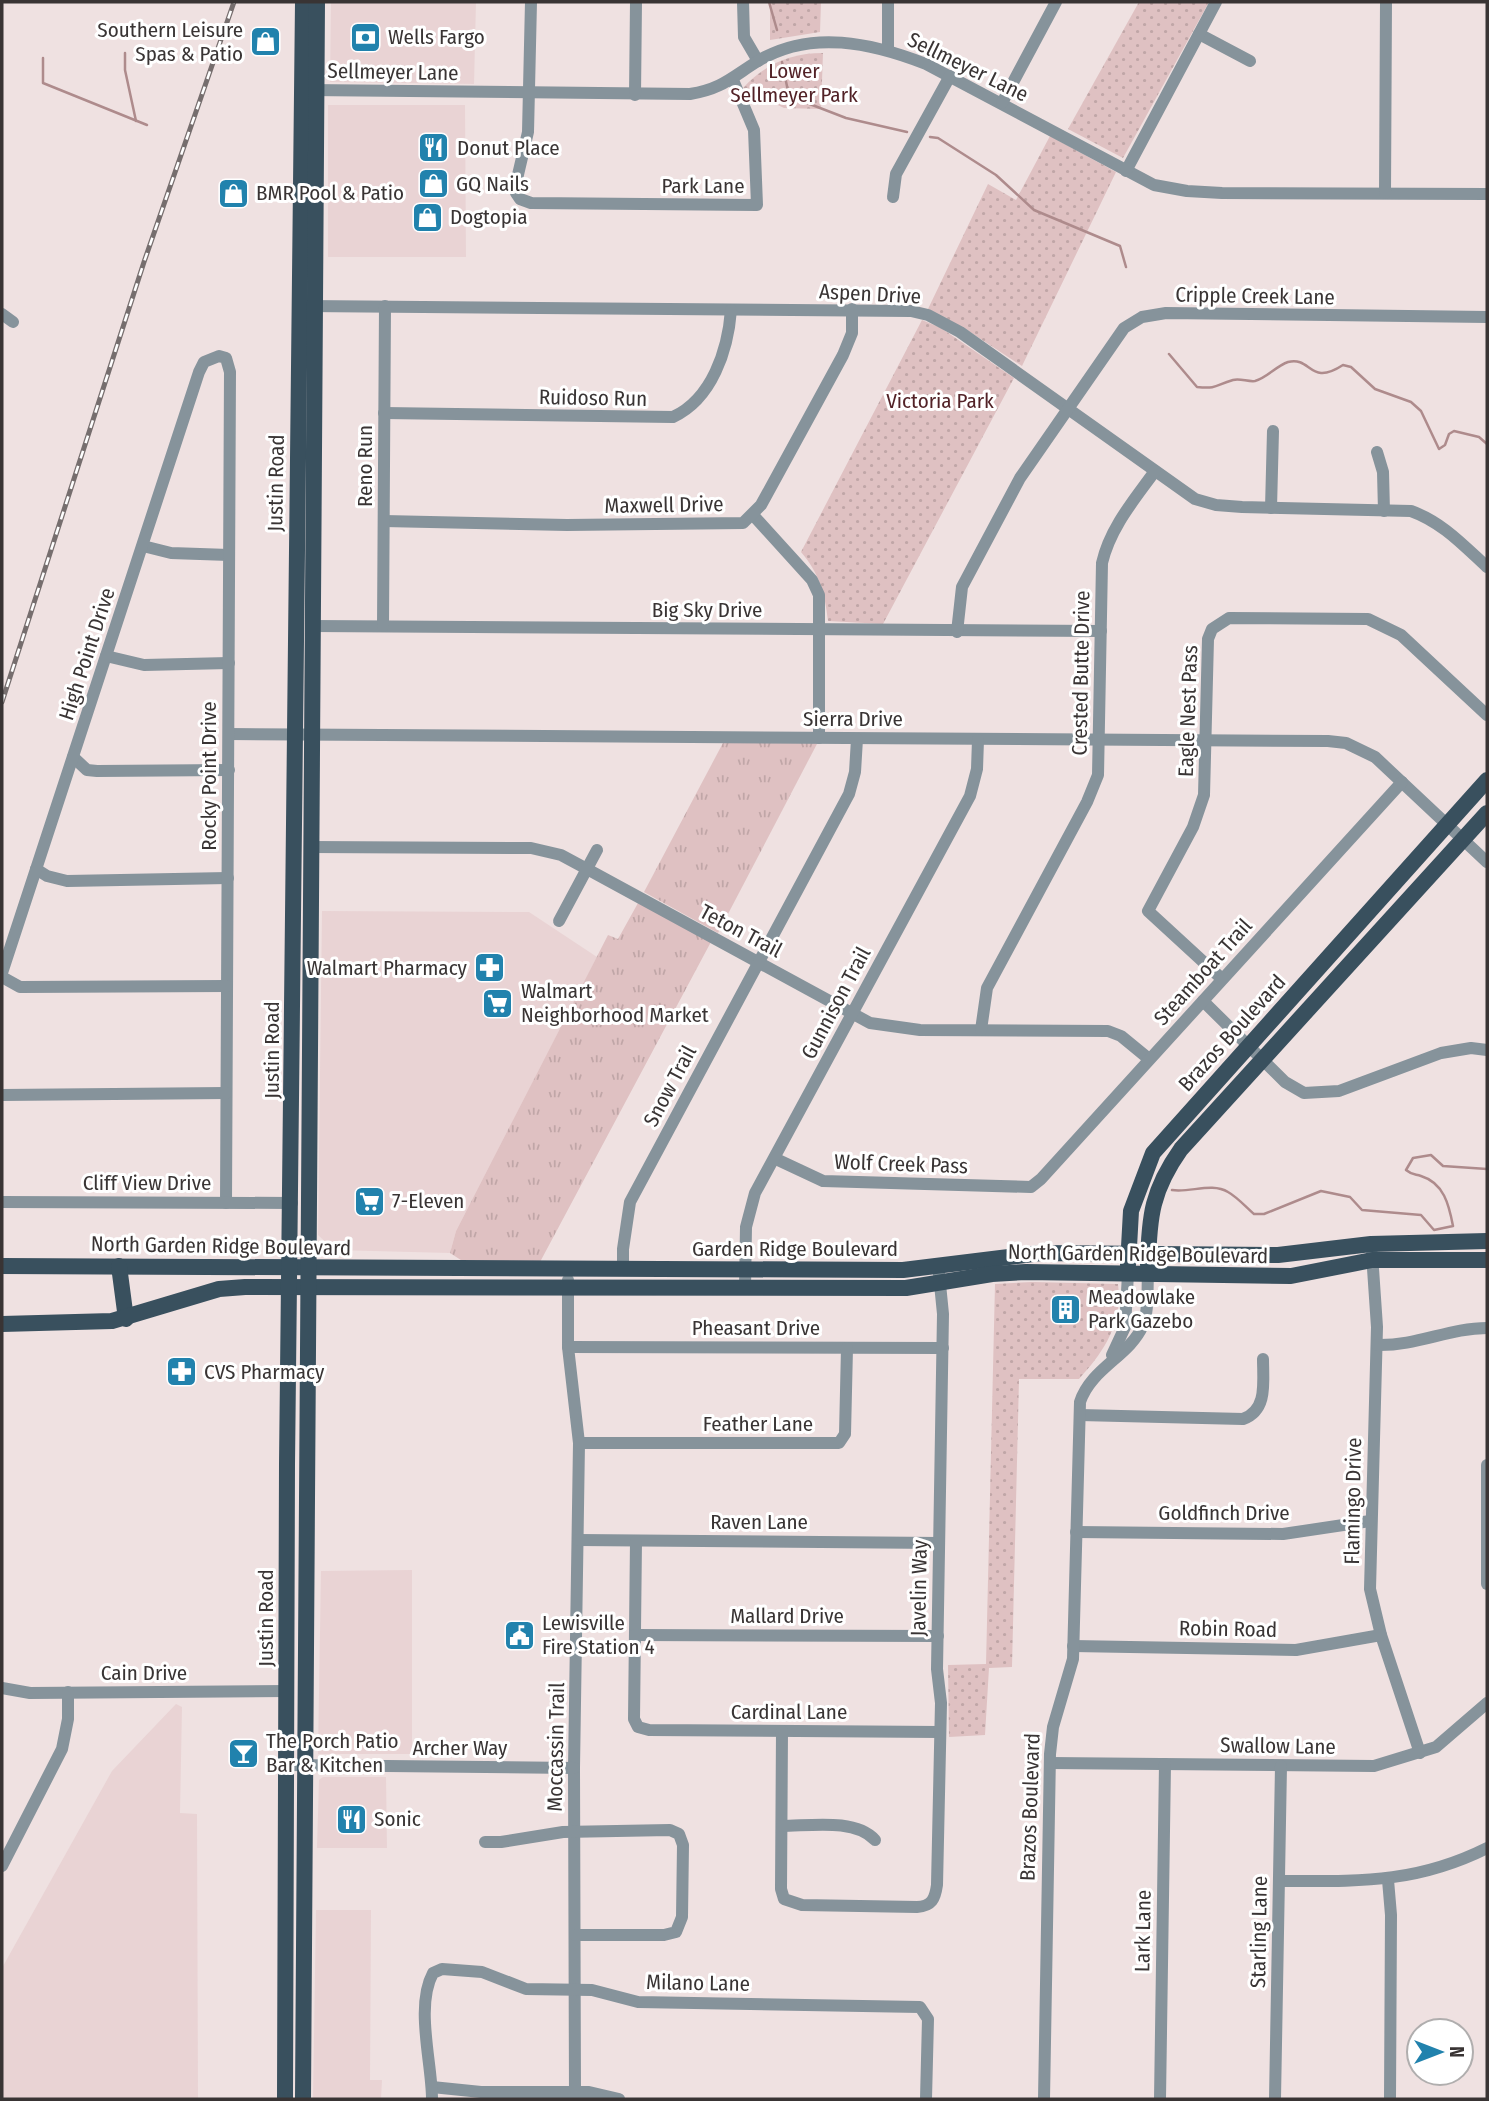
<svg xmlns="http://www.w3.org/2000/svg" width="1489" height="2101" viewBox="0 0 1489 2101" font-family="'Fira Sans Condensed',sans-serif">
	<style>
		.built { fill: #e9d3d4 }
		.grass { fill: url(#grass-tufts) }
		.park { fill: url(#park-dots) }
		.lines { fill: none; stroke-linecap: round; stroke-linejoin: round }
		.stream { stroke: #ae8b8c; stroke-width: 2.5 }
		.minor { stroke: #86939b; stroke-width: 12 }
		.major { stroke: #39505e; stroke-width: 16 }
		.rail-casing { stroke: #766e6e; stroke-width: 5 }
		.rail { stroke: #fff; stroke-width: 2.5; stroke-dasharray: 8; stroke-linecap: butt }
		.labels { text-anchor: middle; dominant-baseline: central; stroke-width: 6; stroke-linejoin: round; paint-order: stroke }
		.poi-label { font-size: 21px; fill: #393434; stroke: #fff; text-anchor: start }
		.street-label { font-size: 21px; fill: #393434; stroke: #fff }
		.park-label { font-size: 21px; fill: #522227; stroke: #fff }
	</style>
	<defs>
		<pattern id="grass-tufts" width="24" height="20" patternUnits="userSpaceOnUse" patternTransform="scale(1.75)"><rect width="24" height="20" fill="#dfc1c2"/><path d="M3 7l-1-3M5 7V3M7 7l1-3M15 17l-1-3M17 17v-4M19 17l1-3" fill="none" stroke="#c0a6a7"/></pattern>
		<pattern id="park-dots" width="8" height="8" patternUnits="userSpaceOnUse" patternTransform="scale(1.75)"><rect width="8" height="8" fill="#dfc1c2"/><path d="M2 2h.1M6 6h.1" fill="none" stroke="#c0a6a7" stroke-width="1.8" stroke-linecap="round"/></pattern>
	</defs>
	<rect width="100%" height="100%" fill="#efe1e1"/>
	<g class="built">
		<polygon points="331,2 476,2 474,84 330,82"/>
		<polygon points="328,105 465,105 466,257 328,257"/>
		<polygon points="322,911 529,912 597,957 456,1231 450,1253 334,1250 318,1235"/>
		<polygon points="412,1570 412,1754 318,1754 321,1571"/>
		<polygon points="176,1704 182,1707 180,1813 197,1814 198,2099 2,2099 2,1968 112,1771"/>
		<polygon points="323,1777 386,1777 387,1848 317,1848 319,1780"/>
		<polygon points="316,1910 371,1910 370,2080 382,2080 381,2099 313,2099"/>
	</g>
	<g class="grass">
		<polygon points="724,741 818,742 718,933 644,892"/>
		<polygon points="638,903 712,940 540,1262 464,1262 450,1253 456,1231 608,935 618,939"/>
	</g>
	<g class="park">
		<polygon points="770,2 821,2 820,32 770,40"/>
		<polygon points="1139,2 1209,2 1123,158 1068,129"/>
		<path d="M 823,53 L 821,109 L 784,108 L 743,88 C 765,64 791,53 823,53 Z"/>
		<polygon points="1050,136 1116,172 1022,366 967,330 928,309 988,184 1016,200"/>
		<path d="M 922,320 L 941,328 L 1014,378 L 883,624 L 828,621 C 825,593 819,573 801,552 Z"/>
		<path d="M 1032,1282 L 1118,1284 C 1123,1323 1104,1352 1079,1379 L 1019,1379 L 1012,1667 L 989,1668 L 985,1735 L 949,1737 L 948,1665 L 986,1664 L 995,1284 Z"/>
	</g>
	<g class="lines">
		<g class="stream">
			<polyline points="769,2 777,30"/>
			<polyline points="125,53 125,70 136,121"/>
			<polyline points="43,58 43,83 147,125"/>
			<polyline points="782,62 789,96 846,118 907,132"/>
			<polyline points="930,137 938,138 996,175 1034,210 1120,246 1126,267"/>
			<path d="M 1169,354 L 1197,387 C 1219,389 1215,385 1233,380 C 1240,378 1248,382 1255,381 C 1267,378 1276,366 1288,362 C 1312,356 1309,387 1343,365 L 1351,367 L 1375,389 L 1411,402 L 1421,411 L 1439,449 L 1445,445 L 1449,434 L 1454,431 L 1479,437 L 1487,444"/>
			<path d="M 1172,1190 C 1190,1193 1212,1182 1228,1192 C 1237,1197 1246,1207 1254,1214 L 1264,1214 L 1321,1191 L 1350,1197 L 1362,1210 L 1421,1215 L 1434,1230 L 1453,1226 C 1449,1205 1444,1183 1421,1176 C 1414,1174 1412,1175 1406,1170 L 1413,1158 L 1431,1155 L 1443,1166 L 1487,1169"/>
		</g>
		<g class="minor">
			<polyline points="531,2 528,132 517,179 516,193 520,199 531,203 757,205 754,130 733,80"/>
			<polyline points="743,2 744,37 758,61"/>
			<polyline points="1199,34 1250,61"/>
			<polyline points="888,49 888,2"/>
			<path d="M 309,90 L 690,94 C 722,89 732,77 758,61 C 811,29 872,43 926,64 L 1154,185 L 1187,191 L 1222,193 L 1487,194"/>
			<polyline points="635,95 636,2"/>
			<polyline points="1002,103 1056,2"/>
			<polyline points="1126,171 1216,2"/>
			<polyline points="1385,193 1386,2"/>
			<polyline points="893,197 896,174 950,76"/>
			<path d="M 306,306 L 911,311 L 928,315 L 960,332 L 1195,499 L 1216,505 L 1242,507 L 1411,511 C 1442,522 1463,545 1487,567"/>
			<polyline points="2,314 13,322"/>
			<path d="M 384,413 L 673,417 C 712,399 728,350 731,310"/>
			<polyline points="1377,452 1383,472 1384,511"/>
			<polyline points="1271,508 1273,431"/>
			<polyline points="753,515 812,580 819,595 819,738"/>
			<polyline points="384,521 567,525 743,523 761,505 843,355 852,333 852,309"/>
			<polyline points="143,546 171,553 229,555"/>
			<polyline points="313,626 1101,631"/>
			<polyline points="383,626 385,306"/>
			<polyline points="957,632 962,587 1020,478 1124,328 1142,317 1166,313 1487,317"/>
			<polyline points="106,656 144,665 229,663"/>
			<polyline points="229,734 1328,741 1346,743 1375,757 1487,862"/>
			<polyline points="73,757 87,770 97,771 229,770"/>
			<polyline points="310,847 531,848 561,855 587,869 870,1023 920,1030 1108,1031 1121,1036 1149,1059"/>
			<polyline points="36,869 47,876 67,881 228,878"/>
			<polyline points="559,921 597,850"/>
			<polyline points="2,973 199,372 204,362 219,356 226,358 230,372 226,1203"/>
			<polyline points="2,977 20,987 227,986"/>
			<polyline points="1222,979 1148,911 1193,827 1204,795 1208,639 1212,629 1229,618 1368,619 1401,635 1487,715"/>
			<polyline points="1203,1001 1285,1082 1304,1093 1339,1091 1441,1053 1471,1048 1487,1050"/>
			<path d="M 981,1030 L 987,988 L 1087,802 L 1098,775 L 1102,563 C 1110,528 1134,500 1155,471"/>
			<polyline points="2,1095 226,1093"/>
			<polyline points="776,1159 823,1181 1031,1187 1041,1179 1402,782"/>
			<polyline points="2,1202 292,1203"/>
			<polyline points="1372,1254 1377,1327 1370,1589 1381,1635 1420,1753"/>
			<polyline points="623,1269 623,1249 630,1202 849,794 855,772 857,739"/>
			<polyline points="568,1280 568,1347 579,1443 574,1768 575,2099"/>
			<polyline points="745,1288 746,1227 755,1193 970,796 977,769 978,740"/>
			<path d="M 1377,1345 C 1417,1346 1449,1328 1487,1328"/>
			<polyline points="568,1347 943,1348"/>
			<polyline points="1112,1355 1125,1327 1128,1274"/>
			<path d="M 1080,1415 L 1243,1419 C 1268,1410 1263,1382 1263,1359"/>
			<polyline points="579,1443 839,1443 845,1434 847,1348"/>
			<polyline points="1487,1465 1487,1584"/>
			<polyline points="1076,1532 1283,1534 1370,1521"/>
			<polyline points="578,1540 939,1543"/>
			<polyline points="636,1541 634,1719 638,1727 649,1730 940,1732"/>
			<polyline points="635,1635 938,1636"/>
			<polyline points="1073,1646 1296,1650 1381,1635"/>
			<polyline points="2,1688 30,1693 287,1691"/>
			<path d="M 782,1731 L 781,1889 L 784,1899 L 802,1905 L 917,1907 C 932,1906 935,1899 937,1885 L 941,1703 L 937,1669 L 943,1314 L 939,1274"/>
			<polyline points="1050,1763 1374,1766 1436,1747 1487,1703"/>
			<polyline points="288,1765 574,1768"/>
			<path d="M 782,1826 C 809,1826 855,1818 875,1840"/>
			<polyline points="485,1842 501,1842 563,1832 670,1830 679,1834 683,1845 682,1917 676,1932 664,1935 575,1935"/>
			<polyline points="2,1866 62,1749 68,1719 68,1692"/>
			<polyline points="1388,1880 1391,1915 1390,2099"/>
			<path d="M 1279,1881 C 1357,1881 1415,1884 1487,1848"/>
			<polyline points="432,2087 481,2092 589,2092 619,2099"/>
			<path d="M 432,2099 C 432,2063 415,2006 433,1973 L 442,1969 L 482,1972 L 526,1989 L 592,1990 L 638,2002 L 920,2007 L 928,2019 L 926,2099"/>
			<path d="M 1044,2099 L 1050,1754 L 1053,1727 L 1073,1659 L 1080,1402 C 1091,1368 1130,1356 1143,1325 C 1149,1310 1147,1290 1148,1275"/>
			<polyline points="1160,2099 1165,1764"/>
			<polyline points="1275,2099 1281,1766"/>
		</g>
		<g class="major">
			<polyline points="1128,1265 1131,1211 1153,1153 1487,780"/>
			<path d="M 1148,1265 C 1149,1216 1152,1190 1181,1149 L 1487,813"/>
			<polyline points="2,1266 903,1270 1041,1253 1278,1255 1371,1244 1487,1241"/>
			<polyline points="119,1266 126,1319"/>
			<polyline points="2,1324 112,1321 219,1289 245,1287 906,1288 992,1274 1026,1272 1291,1276 1372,1260 1487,1260"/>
			<polyline points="285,2099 287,1464 303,2"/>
			<polyline points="303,2099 317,2"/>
		</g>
		<defs>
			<polyline id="rail" points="2,702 144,262 234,2"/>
		</defs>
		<use href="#rail" class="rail-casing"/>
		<use href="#rail" class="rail"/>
	</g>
	<defs>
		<symbol id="bank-square" viewBox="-11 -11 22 22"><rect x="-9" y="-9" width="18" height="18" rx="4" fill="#2182ad" stroke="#fff"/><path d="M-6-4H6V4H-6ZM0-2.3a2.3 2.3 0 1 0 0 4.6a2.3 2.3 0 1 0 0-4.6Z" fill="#fff"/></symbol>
		<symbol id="shop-square" viewBox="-11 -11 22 22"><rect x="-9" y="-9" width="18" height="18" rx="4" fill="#2182ad" stroke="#fff"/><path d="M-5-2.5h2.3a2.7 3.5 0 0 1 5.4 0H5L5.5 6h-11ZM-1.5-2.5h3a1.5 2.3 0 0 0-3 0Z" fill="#fff"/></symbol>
		<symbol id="restaurant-square" viewBox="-11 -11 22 22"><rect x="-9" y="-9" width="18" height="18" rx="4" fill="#2182ad" stroke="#fff"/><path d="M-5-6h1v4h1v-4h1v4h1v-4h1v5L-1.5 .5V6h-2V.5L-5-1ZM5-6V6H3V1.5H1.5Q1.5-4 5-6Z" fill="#fff"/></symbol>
		<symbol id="pharmacy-square" viewBox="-11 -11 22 22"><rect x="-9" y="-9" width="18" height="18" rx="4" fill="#2182ad" stroke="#fff"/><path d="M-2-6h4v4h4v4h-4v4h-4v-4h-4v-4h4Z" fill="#fff"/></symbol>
		<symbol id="supermarket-square" viewBox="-11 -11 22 22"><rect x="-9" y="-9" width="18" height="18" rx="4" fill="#2182ad" stroke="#fff"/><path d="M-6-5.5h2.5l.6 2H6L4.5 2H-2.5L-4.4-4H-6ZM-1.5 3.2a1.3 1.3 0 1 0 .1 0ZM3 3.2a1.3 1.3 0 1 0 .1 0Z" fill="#fff"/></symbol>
		<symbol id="building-square" viewBox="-11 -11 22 22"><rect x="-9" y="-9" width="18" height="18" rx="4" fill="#2182ad" stroke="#fff"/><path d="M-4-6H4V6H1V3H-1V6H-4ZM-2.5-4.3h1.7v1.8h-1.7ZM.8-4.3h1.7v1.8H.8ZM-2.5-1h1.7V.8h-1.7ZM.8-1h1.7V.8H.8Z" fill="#fff"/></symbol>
		<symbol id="civic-square" viewBox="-11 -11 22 22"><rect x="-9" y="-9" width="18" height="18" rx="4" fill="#2182ad" stroke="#fff"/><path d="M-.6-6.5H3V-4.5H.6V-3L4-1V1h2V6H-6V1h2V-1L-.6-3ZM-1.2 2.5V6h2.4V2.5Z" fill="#fff"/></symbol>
		<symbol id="bar-square" viewBox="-11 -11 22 22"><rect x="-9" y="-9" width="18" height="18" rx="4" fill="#2182ad" stroke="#fff"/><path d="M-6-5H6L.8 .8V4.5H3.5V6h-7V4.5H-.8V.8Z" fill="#fff"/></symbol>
	</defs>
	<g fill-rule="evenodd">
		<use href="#bank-square" x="348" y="20" width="35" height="35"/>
		<use href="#shop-square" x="248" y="24" width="35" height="35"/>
		<use href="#restaurant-square" x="416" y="130" width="35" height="35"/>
		<use href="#shop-square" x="416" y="166" width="35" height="35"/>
		<use href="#shop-square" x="216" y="176" width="35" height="35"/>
		<use href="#shop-square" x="410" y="200" width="35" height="35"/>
		<use href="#pharmacy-square" x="472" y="950" width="35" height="35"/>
		<use href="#supermarket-square" x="480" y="986" width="35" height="35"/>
		<use href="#supermarket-square" x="352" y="1184" width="35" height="35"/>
		<use href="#building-square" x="1048" y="1292" width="35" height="35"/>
		<use href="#pharmacy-square" x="164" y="1354" width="35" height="35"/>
		<use href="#civic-square" x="502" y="1618" width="35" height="35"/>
		<use href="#bar-square" x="226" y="1736" width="35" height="35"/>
		<use href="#restaurant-square" x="334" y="1802" width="35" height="35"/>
	</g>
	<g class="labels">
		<g class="poi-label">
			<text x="243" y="30" text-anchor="end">Southern Leisure<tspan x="243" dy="24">Spas &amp; Patio</tspan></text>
			<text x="388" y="37">Wells Fargo</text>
			<text x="457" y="148">Donut Place</text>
			<text x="456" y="184">GQ Nails</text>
			<text x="256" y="193">BMR Pool &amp; Patio</text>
			<text x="450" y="217">Dogtopia</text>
			<text x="467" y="968" text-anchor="end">Walmart Pharmacy</text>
			<text x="521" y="991">Walmart<tspan x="521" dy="24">Neighborhood Market</tspan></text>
			<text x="392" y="1201">7-Eleven</text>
			<text x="1088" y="1297">Meadowlake<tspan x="1088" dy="24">Park Gazebo</tspan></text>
			<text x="204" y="1372">CVS Pharmacy</text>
			<text x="542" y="1623">Lewisville<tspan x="542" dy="24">Fire Station 4</tspan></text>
			<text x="266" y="1741">The Porch Patio<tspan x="266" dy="24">Bar &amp; Kitchen</tspan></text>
			<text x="374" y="1819">Sonic</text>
		</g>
		<g class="street-label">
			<text transform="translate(968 67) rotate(26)">Sellmeyer Lane</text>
			<text transform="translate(393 72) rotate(1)">Sellmeyer Lane</text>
			<text x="703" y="186">Park Lane</text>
			<text transform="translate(870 294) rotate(3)">Aspen Drive</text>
			<text transform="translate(1255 296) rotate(1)">Cripple Creek Lane</text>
			<text transform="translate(593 398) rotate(1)">Ruidoso Run</text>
			<text transform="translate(365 466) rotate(-90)">Reno Run</text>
			<text transform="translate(276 483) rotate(-89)">Justin Road</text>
			<text transform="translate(664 505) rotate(-1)">Maxwell Drive</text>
			<text x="707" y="610">Big Sky Drive</text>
			<text transform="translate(87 654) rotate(-72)">High Point Drive</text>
			<text transform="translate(1081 673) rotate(-89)">Crested Butte Drive</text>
			<text transform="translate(1188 711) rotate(-88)">Eagle Nest Pass</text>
			<text x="853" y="719">Sierra Drive</text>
			<text transform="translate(209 776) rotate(-90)">Rocky Point Drive</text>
			<text transform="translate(741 931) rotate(28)">Teton Trail</text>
			<text transform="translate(1203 972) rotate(-48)">Steamboat Trail</text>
			<text transform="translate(836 1003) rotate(-62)">Gunnison Trail</text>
			<text transform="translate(1232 1033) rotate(-48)">Brazos Boulevard</text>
			<text transform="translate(272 1050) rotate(-90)">Justin Road</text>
			<text transform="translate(670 1086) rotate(-62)">Snow Trail</text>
			<text transform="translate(901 1164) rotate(2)">Wolf Creek Pass</text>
			<text x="147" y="1183">Cliff View Drive</text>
			<text transform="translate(221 1246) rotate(1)">North Garden Ridge Boulevard</text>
			<text x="795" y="1249">Garden Ridge Boulevard</text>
			<text transform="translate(1138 1254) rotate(1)">North Garden Ridge Boulevard</text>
			<text x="756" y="1328">Pheasant Drive</text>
			<text x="758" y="1424">Feather Lane</text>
			<text transform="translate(1353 1501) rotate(-89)">Flamingo Drive</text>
			<text x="1224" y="1513">Goldfinch Drive</text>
			<text x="759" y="1522">Raven Lane</text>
			<text transform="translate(919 1588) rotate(-89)">Javelin Way</text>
			<text x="787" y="1616">Mallard Drive</text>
			<text transform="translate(266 1618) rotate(-90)">Justin Road</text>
			<text transform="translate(1228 1629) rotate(1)">Robin Road</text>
			<text x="144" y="1673">Cain Drive</text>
			<text x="789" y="1712">Cardinal Lane</text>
			<text transform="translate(1278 1746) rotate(1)">Swallow Lane</text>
			<text transform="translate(556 1747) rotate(-89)">Moccassin Trail</text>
			<text x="460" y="1748">Archer Way</text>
			<text transform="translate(1030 1807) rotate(-88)">Brazos Boulevard</text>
			<text transform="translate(1143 1931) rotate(-89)">Lark Lane</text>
			<text transform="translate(1259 1932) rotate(-89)">Starling Lane</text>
			<text transform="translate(698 1983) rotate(1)">Milano Lane</text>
		</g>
		<g class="park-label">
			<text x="794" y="71">Lower<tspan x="794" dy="24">Sellmeyer Park</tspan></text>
			<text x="940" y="401">Victoria Park</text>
		</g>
	</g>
	<rect width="1489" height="2101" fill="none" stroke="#393434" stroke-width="7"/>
	<g transform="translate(1440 2052) rotate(90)"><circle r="33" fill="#ffffff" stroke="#b0aeae" stroke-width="2"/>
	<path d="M0-5L12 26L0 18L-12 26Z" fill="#2182ad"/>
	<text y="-10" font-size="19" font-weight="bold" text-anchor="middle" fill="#393434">N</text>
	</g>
</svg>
